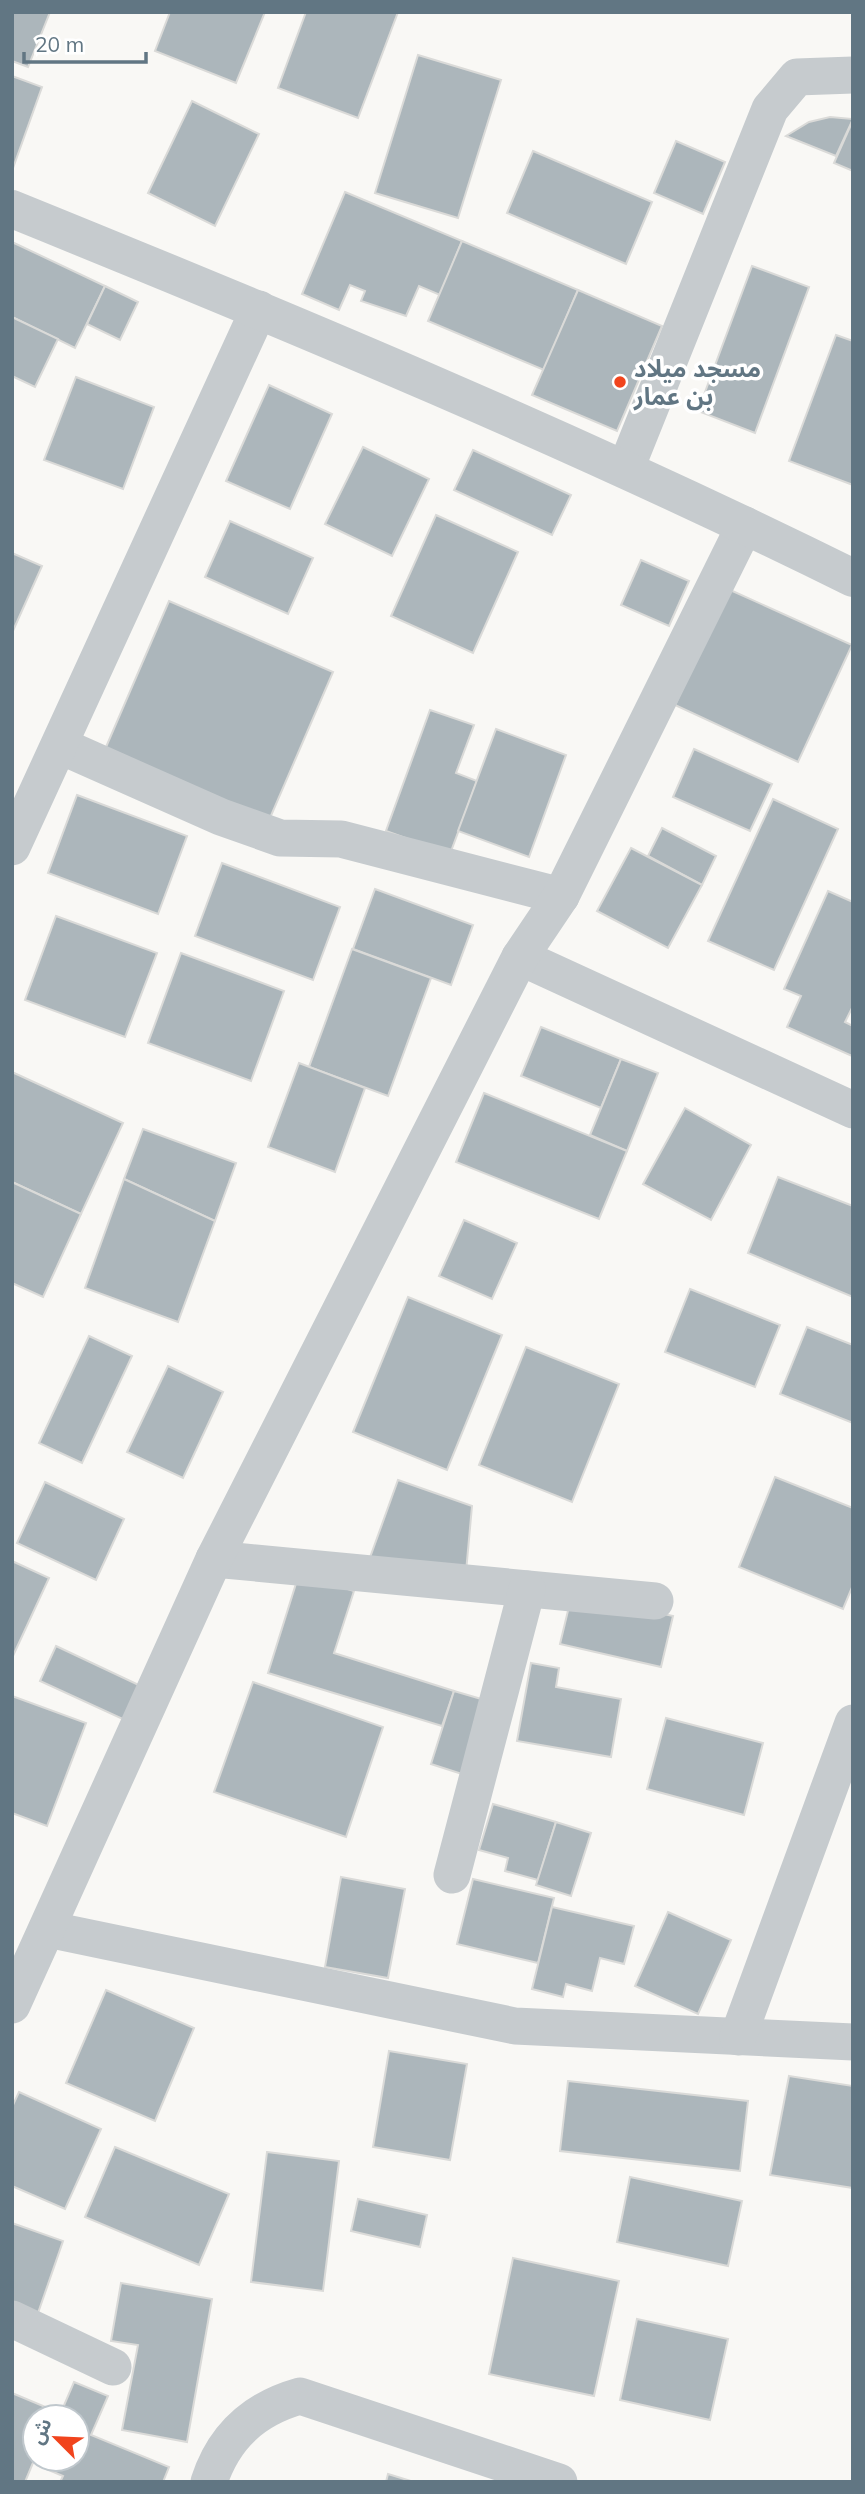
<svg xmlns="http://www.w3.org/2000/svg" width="865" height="2494" viewBox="0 0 865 2494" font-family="Mulish,'Noto Sans Arabic',sans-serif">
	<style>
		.building { fill: #acb6bb; stroke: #dadad8; stroke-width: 2 }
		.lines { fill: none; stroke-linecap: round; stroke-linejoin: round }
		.minor { stroke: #c6cbce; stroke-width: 37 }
		.tertiary { stroke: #c6cbce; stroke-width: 38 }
		.poi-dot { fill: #f1441d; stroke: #fff; stroke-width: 2.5 }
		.labels { text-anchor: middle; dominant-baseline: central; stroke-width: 7; stroke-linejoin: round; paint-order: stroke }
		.poi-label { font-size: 24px; font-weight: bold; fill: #617683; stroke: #fff; text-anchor: start }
	</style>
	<rect width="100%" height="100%" fill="#f9f8f5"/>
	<g class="building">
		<polygon points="12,12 50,12 28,67 12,61"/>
		<polygon points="170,12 265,12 236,83 155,51"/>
		<polygon points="306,12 398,12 358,118 278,88"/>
		<polygon points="418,55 501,80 458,218 375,193"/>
		<polygon points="12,76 42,87 13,168 12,168"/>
		<polygon points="192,101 259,134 215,226 148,193"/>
		<polygon points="830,117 853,119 836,156 786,136 809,122"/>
		<polygon points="853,120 853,171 834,163"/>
		<polygon points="676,141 725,162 703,214 654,193"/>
		<polygon points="533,151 652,202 626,264 507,213"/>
		<polygon points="345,192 462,241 440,295 419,286 406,316 361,301 365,291 350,285 339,310 302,294"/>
		<polygon points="462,241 578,290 544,370 428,321"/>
		<polygon points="12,242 105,286 75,348 12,317"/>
		<polygon points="752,266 809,287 755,433 698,411"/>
		<polygon points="105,286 138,302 120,340 87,324"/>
		<polygon points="578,290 662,326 617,431 532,395"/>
		<polygon points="12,317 58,339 35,387 12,376"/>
		<polygon points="836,335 853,341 853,485 789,461"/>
		<polygon points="76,377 154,407 123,489 44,460"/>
		<polygon points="269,385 332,414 290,509 226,481"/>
		<polygon points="363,447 429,479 392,556 325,524"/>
		<polygon points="473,450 571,495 552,535 454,490"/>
		<polygon points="436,515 518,552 473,653 391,616"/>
		<polygon points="230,521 313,558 288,614 205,577"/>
		<polygon points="12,553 42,566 12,633"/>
		<polygon points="641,560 689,581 669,626 621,605"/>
		<polygon points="728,589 852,645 798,762 675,705"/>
		<polygon points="169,601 333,672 267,825 103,754"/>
		<polygon points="430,710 474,725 456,773 477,781 450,854 386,831"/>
		<polygon points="496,729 566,755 529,857 458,831"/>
		<polygon points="694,749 772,784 750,831 673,797"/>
		<polygon points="77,795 187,836 158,914 48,873"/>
		<polygon points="773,799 838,829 774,970 708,941"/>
		<polygon points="662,828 716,856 702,885 648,856"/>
		<polygon points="631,848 702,885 668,948 597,911"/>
		<polygon points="222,863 340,907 313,980 195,936"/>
		<polygon points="375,889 473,925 451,985 353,949"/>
		<polygon points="828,891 853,902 853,1006 845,1022 853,1026 852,1056 787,1027 801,996 784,989"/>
		<polygon points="56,916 157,953 125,1037 25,1000"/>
		<polygon points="352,949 431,978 388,1096 309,1067"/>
		<polygon points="181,953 284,991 251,1081 148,1043"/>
		<polygon points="541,1027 621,1059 601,1108 521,1076"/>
		<polygon points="621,1059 658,1073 627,1151 590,1135"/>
		<polygon points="299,1063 365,1088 335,1172 268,1147"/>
		<polygon points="12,1072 123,1123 81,1214 12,1182"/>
		<polygon points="484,1093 627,1151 599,1219 456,1162"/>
		<polygon points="685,1108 751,1145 711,1220 643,1184"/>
		<polygon points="143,1129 236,1163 215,1221 124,1179"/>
		<polygon points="778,1177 853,1206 853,1297 748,1253"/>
		<polygon points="124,1179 215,1221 178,1322 85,1288"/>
		<polygon points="12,1182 81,1214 43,1297 12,1283"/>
		<polygon points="464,1220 517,1243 492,1299 439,1276"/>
		<polygon points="690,1289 780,1325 755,1387 665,1352"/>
		<polygon points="408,1297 502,1335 447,1470 353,1432"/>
		<polygon points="807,1327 853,1345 853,1423 780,1394"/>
		<polygon points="89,1336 132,1356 82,1463 39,1443"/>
		<polygon points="526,1347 619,1384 572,1502 479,1465"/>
		<polygon points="168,1366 223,1392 183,1478 127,1452"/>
		<polygon points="775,1477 853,1508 853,1585 843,1609 739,1567"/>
		<polygon points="398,1480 472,1506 466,1572 368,1563"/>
		<polygon points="45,1482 124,1519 96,1580 17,1543"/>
		<polygon points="12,1561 49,1578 12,1658"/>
		<polygon points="299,1574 354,1591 334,1653 454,1691 442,1726 268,1673"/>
		<polygon points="572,1594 673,1616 661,1667 560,1644"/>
		<polygon points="56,1646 143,1687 127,1721 40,1681"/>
		<polygon points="531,1663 559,1668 556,1687 621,1699 611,1757 517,1741"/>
		<polygon points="253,1682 383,1727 346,1837 214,1792"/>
		<polygon points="454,1691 488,1701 465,1775 431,1764"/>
		<polygon points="12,1696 86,1723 47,1826 12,1813"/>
		<polygon points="666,1718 763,1743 744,1815 647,1789"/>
		<polygon points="493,1804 556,1822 538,1880 505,1871 508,1858 479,1850"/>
		<polygon points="556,1822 591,1833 571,1896 536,1885"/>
		<polygon points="341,1877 405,1889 388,1978 325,1967"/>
		<polygon points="473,1879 554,1898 538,1963 457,1944"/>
		<polygon points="552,1907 634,1926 624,1964 600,1958 592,1991 566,1984 563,1997 532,1989"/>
		<polygon points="668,1912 731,1940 698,2014 635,1986"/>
		<polygon points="106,1990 194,2028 155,2121 66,2083"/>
		<polygon points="389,2051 467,2064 450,2160 373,2147"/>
		<polygon points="789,2076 853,2086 853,2188 770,2175"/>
		<polygon points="568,2081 748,2101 740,2171 560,2151"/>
		<polygon points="19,2092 101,2129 65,2209 12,2186 12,2107"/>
		<polygon points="115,2147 229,2194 199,2265 85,2217"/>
		<polygon points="267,2152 339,2161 323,2291 251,2282"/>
		<polygon points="630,2177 742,2201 728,2266 617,2242"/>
		<polygon points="358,2199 427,2215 420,2247 351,2231"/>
		<polygon points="12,2223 63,2241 38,2313 12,2304"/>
		<polygon points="513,2258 619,2281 594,2396 489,2374"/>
		<polygon points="121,2283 212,2299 187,2442 122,2430 138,2345 111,2341"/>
		<polygon points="637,2319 728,2339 710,2420 620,2400"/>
		<polygon points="74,2382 108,2396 91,2435 169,2467 163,2482 60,2482 63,2476 39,2466 42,2459 77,2459 77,2417 59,2417"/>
		<polygon points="12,2393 55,2411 52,2417 35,2417 35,2458 25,2482 12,2482"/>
		<polygon points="388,2474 414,2482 386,2482"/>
	</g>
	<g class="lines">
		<g class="minor">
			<polyline points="626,468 770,109 797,77 853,75"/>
			<polyline points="61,746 221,817 280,838 341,839 561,896"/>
			<polyline points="12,847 259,309"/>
			<polyline points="520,957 853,1110"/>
			<polyline points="214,1559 655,1601"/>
			<polyline points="452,1875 527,1589"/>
			<polyline points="47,1929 515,2026 853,2042"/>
			<polyline points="12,2005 214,1559 520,957 561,896 745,525"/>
			<polyline points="738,2037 853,1723"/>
			<polyline points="12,2319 113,2367"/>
			<path d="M 209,2482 C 224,2436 254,2409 300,2396 L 559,2482"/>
		</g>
		<path class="tertiary" d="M 12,209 C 296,324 578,442 853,578"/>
	</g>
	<circle class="poi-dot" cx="620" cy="382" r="7"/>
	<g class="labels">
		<g class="poi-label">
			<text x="634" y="368">مسجد ميلاد<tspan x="634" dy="28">بن عمار</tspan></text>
		</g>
	</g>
	<rect width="865" height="2494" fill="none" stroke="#617683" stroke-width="28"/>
	<g transform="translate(56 2438) rotate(294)"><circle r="33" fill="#ffffff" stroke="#c0c8cd" stroke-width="2"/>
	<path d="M0-5L12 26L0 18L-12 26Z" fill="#f1441d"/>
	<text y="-10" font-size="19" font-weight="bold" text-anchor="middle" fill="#617683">ش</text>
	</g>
	<path d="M24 52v10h122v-10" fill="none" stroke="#617683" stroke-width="3.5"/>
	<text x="35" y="52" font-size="21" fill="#617683" stroke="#ffffff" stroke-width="5" paint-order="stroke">20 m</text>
</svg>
